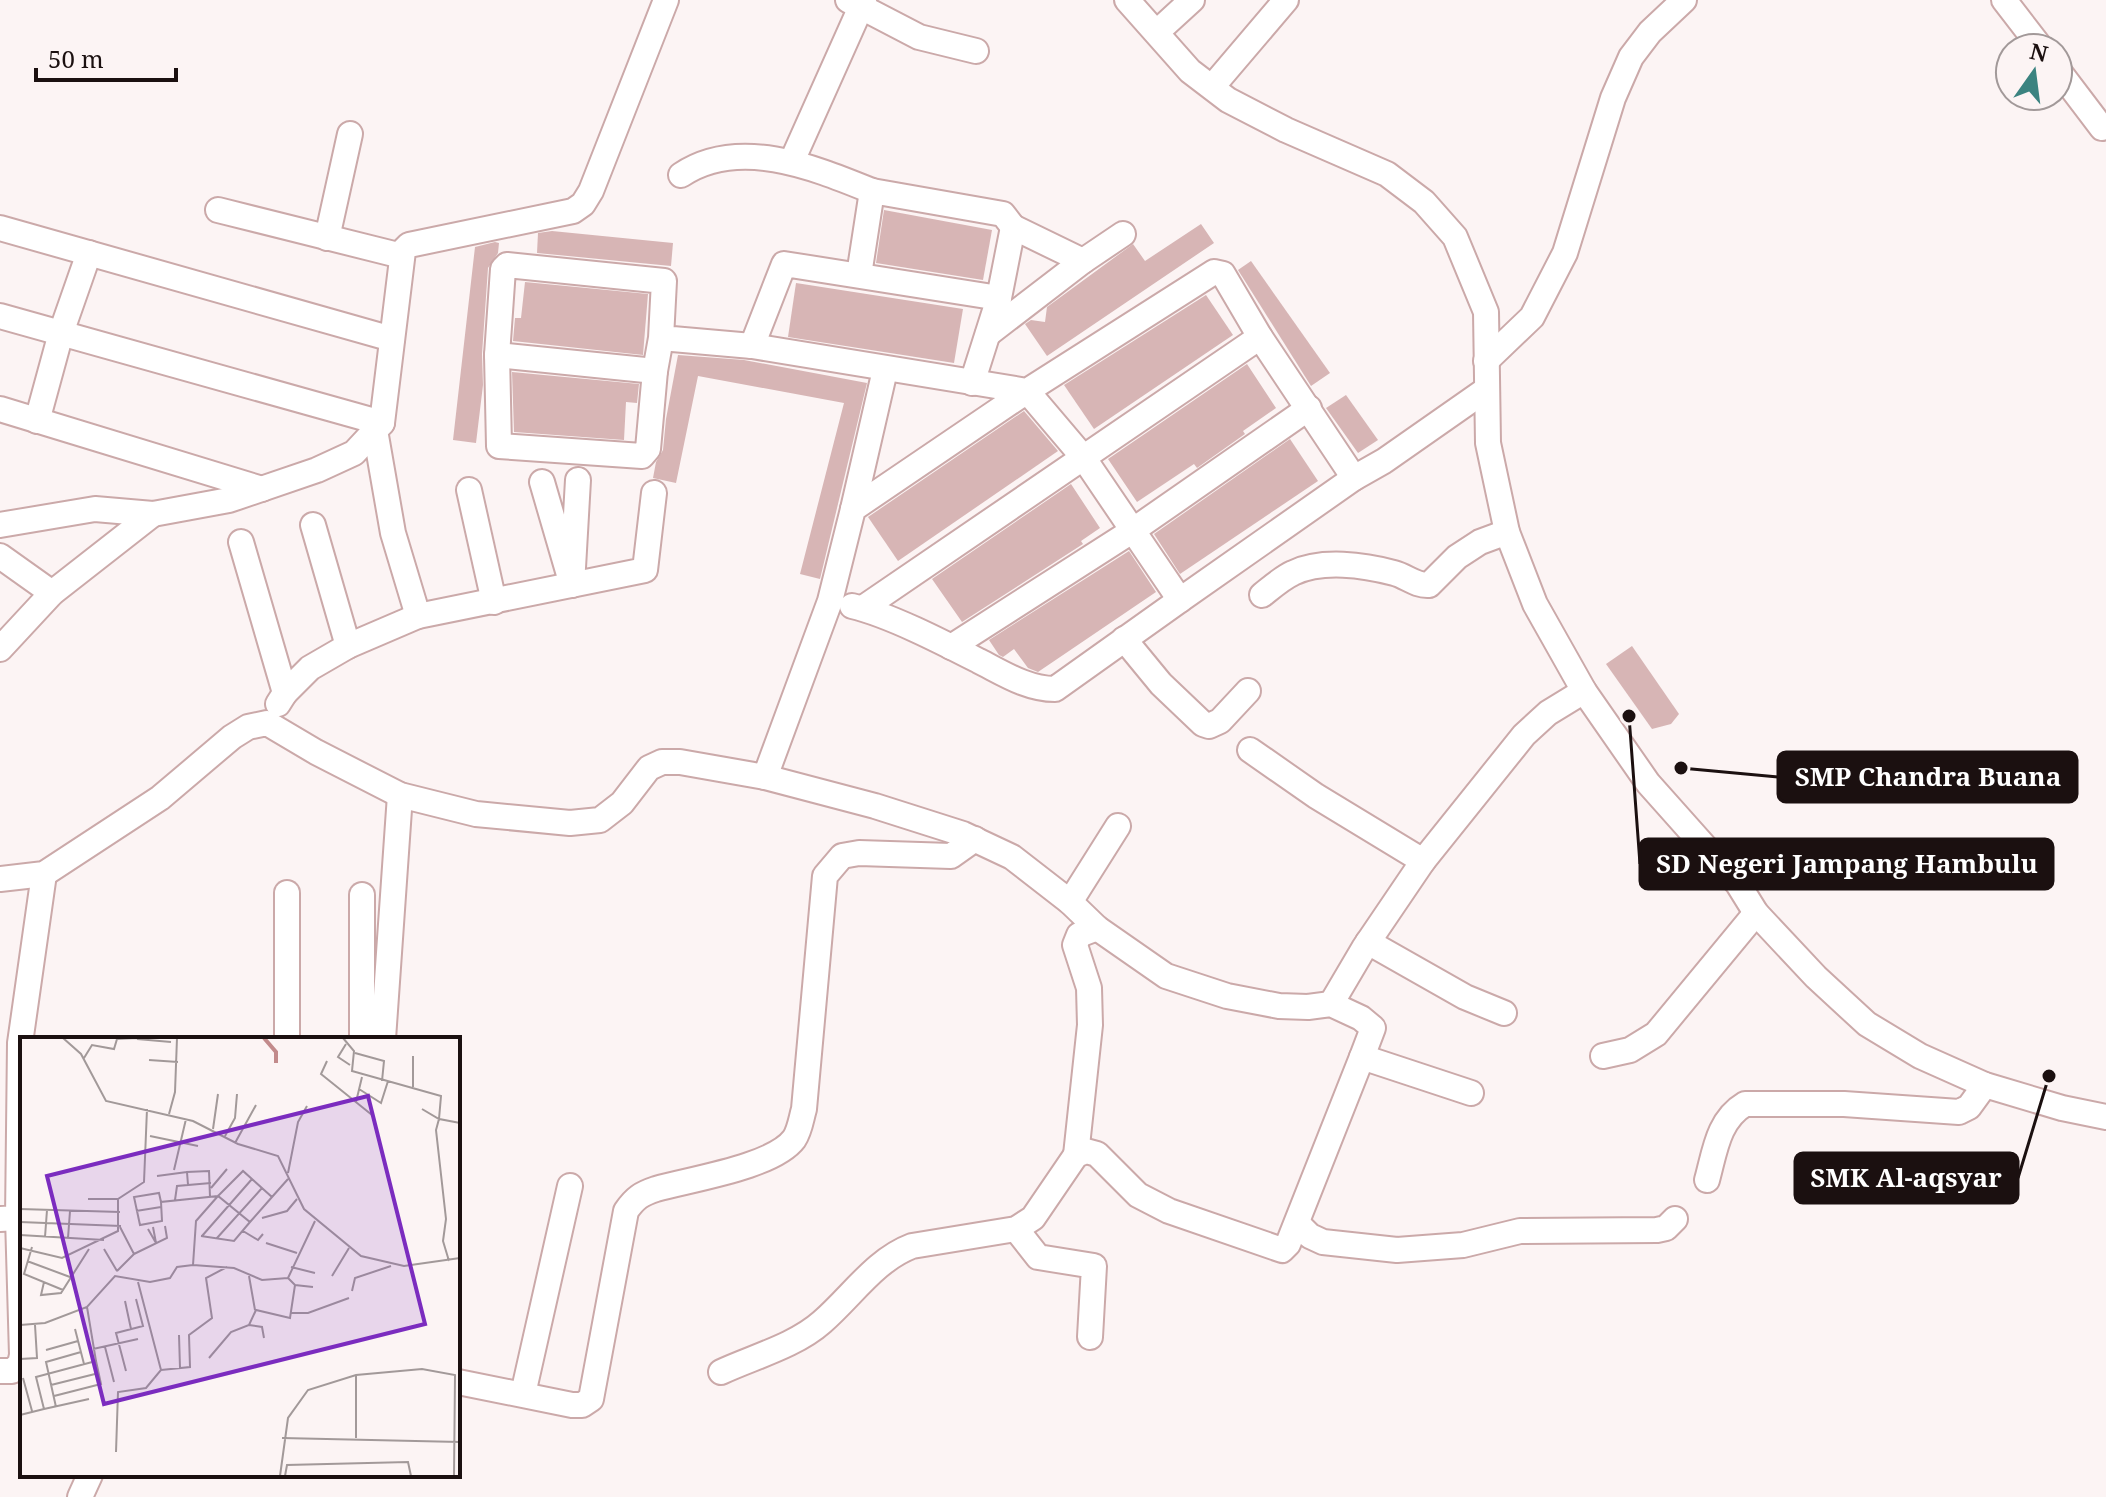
<svg xmlns="http://www.w3.org/2000/svg" width="2106" height="1497" viewBox="0 0 2106 1497" font-family="'Noto Serif',serif">
	<style>
		.building { fill: #d7b5b5 }
		.lines { fill: none; stroke-linecap: round; stroke-linejoin: round }
		.minor-casing { stroke: #cba9a9; stroke-width: 28 }
		.minor { stroke: #fff; stroke-width: 24 }
		.inset-river { fill: none; stroke: #c28a8b; stroke-width: 4 }
		.inset-road { fill: none; stroke: #a29999; stroke-width: 2 }
		.view { fill: #7b2cbf; fill-opacity: 0.15; stroke: #7b2cbf; stroke-width: 4 }
		.inset-edge { fill: none; stroke: #1b1010; stroke-width: 4 }
		.leader { fill: none; stroke: #1b1010; stroke-width: 3 }
		.callout-dot { fill: #1b1010; stroke: #fcf4f4; stroke-width: 3 }
		.callout { fill: #1b1010; stroke: #1b1010; stroke-width: 3 }
		.callout-label { font-size: 26px; text-anchor: middle; font-weight: bold; fill: #fff }
	</style>
	<rect width="100%" height="100%" fill="#fcf4f4"/>
	<g class="building">
		<polygon points="884,210 992,230 983,280 876,263"/>
		<polygon points="1201,224 1214,243 1047,356 1025,324 1031,320 1045,322 1047,307 1133,244 1145,261"/>
		<polygon points="552,231 673,243 671,266 537,253 538,233"/>
		<polygon points="495,242 499,243 498,253 488,268 482,354 483,385 476,443 453,440 475,247"/>
		<polygon points="1251,261 1330,373 1311,386 1238,270"/>
		<polygon points="525,282 648,294 643,355 513,341 515,318 521,318"/>
		<polygon points="796,283 963,309 954,363 788,337"/>
		<polygon points="1206,295 1233,335 1094,429 1064,385"/>
		<polygon points="678,355 744,360 867,383 820,579 800,574 844,403 698,376 676,483 653,478 656,462 663,450 666,419"/>
		<polygon points="1247,364 1276,408 1243,431 1245,434 1197,468 1194,464 1137,502 1108,459"/>
		<polygon points="512,372 639,384 637,403 626,402 624,440 514,432"/>
		<polygon points="1346,395 1378,440 1358,453 1326,408"/>
		<polygon points="1024,411 1058,451 898,561 868,517"/>
		<polygon points="1290,439 1318,481 1180,574 1154,534"/>
		<polygon points="1071,484 1100,528 1081,541 1083,544 962,622 932,579"/>
		<polygon points="1129,551 1156,592 1038,672 1028,668 1014,649 1003,657 999,655 989,640"/>
		<polygon points="1632,646 1679,714 1671,724 1652,729 1606,664"/>
	</g>
	<g class="lines">
		<defs>
			<g id="minor">
				<polyline points="848,0 919,37 976,51"/>
				<polyline points="1127,0 1190,71 1228,100 1286,130 1387,174 1424,202 1455,237 1486,312 1488,443 1507,532 1535,604 1584,691 1648,783 1738,884 1756,913 1816,977 1867,1024 1920,1056 1985,1085 2062,1108 2106,1117"/>
				<polyline points="2004,0 2041,48"/>
				<polyline points="1157,32 1192,0"/>
				<polyline points="2058,70 2102,128"/>
				<polyline points="1212,87 1286,0"/>
				<polyline points="792,161 864,0"/>
				<path d="M 681,175 C 739,136 815,168 872,191"/>
				<polyline points="218,210 402,256"/>
				<polyline points="1013,227 1083,261"/>
				<polyline points="0,228 392,339"/>
				<polyline points="327,238 350,134"/>
				<polyline points="859,275 872,191 1003,214 1013,227 999,298 972,383"/>
				<polyline points="0,316 382,423"/>
				<polyline points="988,334 1083,261 1123,234"/>
				<polyline points="661,338 664,281 507,265 503,269 497,355 499,446 642,456 648,449 655,371 661,338 752,346 1027,391 1214,272 1223,274 1260,337 1354,478 1384,461 1487,389"/>
				<polyline points="752,346 784,264 999,298"/>
				<polyline points="497,355 655,371"/>
				<polyline points="1486,361 1532,317 1565,253 1613,98 1631,57 1650,32 1684,0"/>
				<polyline points="0,409 262,489"/>
				<polyline points="37,421 61,333 89,253"/>
				<polyline points="542,482 572,585 578,480"/>
				<polyline points="469,490 494,602"/>
				<polyline points="853,509 885,370"/>
				<polyline points="0,525 95,509 153,514 229,500 317,470 354,453 382,423 403,251 409,245 573,211 583,204 591,191 666,0"/>
				<polyline points="313,525 348,646"/>
				<polyline points="241,542 285,693 278,704"/>
				<polyline points="0,556 52,593"/>
				<path d="M 1262,595 C 1272,587 1282,578 1293,573 C 1322,559 1364,565 1394,573 C 1406,576 1416,586 1429,585 L 1457,557 L 1480,542 L 1507,532"/>
				<path d="M 852,606 C 890,615 944,643 979,661 C 1003,673 1027,689 1055,689 L 1180,600"/>
				<polyline points="863,608 1260,337"/>
				<polyline points="418,616 645,570 654,493"/>
				<polyline points="1124,639 1161,684 1203,724 1209,726 1220,721 1248,691"/>
				<polyline points="951,647 1132,531 1309,408"/>
				<polyline points="0,649 52,593 153,514"/>
				<polyline points="285,693 310,668 348,646 418,616 393,533 375,430"/>
				<polyline points="1250,750 1316,796 1423,861"/>
				<polyline points="765,777 830,601 853,509 1027,391 1083,457 1180,600 1354,478"/>
				<polyline points="0,879 44,874 160,798 232,737 248,727 267,723 316,752 400,795 476,814 570,823 600,820 622,803 649,768 662,762 680,762 765,777 875,806 963,834 1012,857 1070,902 1097,928 1166,976 1227,996 1279,1006 1308,1007 1331,1004 1361,1018 1373,1028 1362,1057 1471,1093"/>
				<polyline points="1070,902 1118,826"/>
				<polyline points="1368,942 1465,997 1504,1013"/>
				<polyline points="1331,1004 1364,948 1423,861 1524,735 1548,713 1584,691"/>
				<polyline points="287,1039 287,893"/>
				<polyline points="362,1039 362,895"/>
				<polyline points="383,1039 400,795"/>
				<polyline points="1603,1056 1630,1050 1656,1034 1756,913"/>
				<polyline points="1076,1155 1090,1025 1089,988 1075,945 1079,935 1097,928"/>
				<path d="M 1707,1180 C 1715,1151 1718,1120 1745,1104 L 1844,1104 L 1959,1112 L 1969,1107 L 1985,1085"/>
				<polyline points="0,1219 18,1218 20,1043 44,874"/>
				<polyline points="1297,1223 1310,1236 1323,1242 1397,1250 1463,1245 1520,1231 1657,1230 1666,1228 1675,1219"/>
				<polyline points="1016,1229 1038,1257 1094,1266 1090,1337"/>
				<polyline points="0,1371 12,1371 20,1364 22,1355 18,1218"/>
				<path d="M 721,1372 C 753,1357 795,1346 822,1322 C 852,1296 875,1260 912,1246 L 1016,1229 L 1033,1218 L 1076,1155 L 1086,1151 L 1097,1154 L 1138,1195 L 1169,1211 L 1282,1250 L 1288,1244 L 1362,1057"/>
				<path d="M 458,1382 L 572,1405 L 582,1405 L 591,1399 L 626,1211 C 635,1198 641,1194 656,1189 C 691,1179 773,1167 794,1139 C 800,1130 801,1119 804,1109 L 825,876 L 842,856 L 859,853 L 951,856 L 975,839"/>
				<polyline points="523,1394 570,1186"/>
				<polyline points="80,1497 90,1475"/>
			</g>
		</defs>
		<use href="#minor" class="minor-casing"/>
		<use href="#minor" class="minor"/>
	</g>
	<g transform="translate(20 1037)">
		<rect width="440" height="440" fill="#fcf4f4"/>
		<path class="inset-river" d="M 244,1 L 256,15 L 256,26"/>
		<path class="inset-road" d="M 43,1 L 61,17 L 86,64 L 173,84 L 218,107 L 258,119 L 284,172 L 341,219 L 384,229 L 440,221M 323,1 L 334,14 L 332,34 L 421,59 L 419,82 L 402,72M 117,2 L 151,5M 326,7 L 318,20 L 330,28M 335,16 L 364,24 L 362,44M 64,21 L 72,8 L 94,12 L 97,2 L 117,1M 129,23 L 158,25M 307,24 L 301,37 L 352,78M 393,50 L 393,19M 339,52 L 361,66 L 368,44M 336,65 L 342,40M 149,77 L 155,55 L 157,1M 193,92 L 198,57M 130,99 L 178,109M 205,99 L 215,81 L 217,57M 215,106 L 236,68M 154,133 L 166,82M 268,136 L 278,85 L 287,69M 137,139 L 167,135M 168,148 L 167,135 L 189,134 L 190,160M 191,151 L 207,132M 68,162 L 98,162M 155,163 L 157,149 L 191,146M 141,165 L 139,156 L 114,160 L 120,188 L 142,184 L 141,165 L 198,159 L 223,134 L 252,160 L 268,142M 0,172 L 100,175M 116,174 L 141,170M 242,181 L 267,174 L 277,162M 0,185 L 101,189M 128,192 L 136,206 L 133,190M 223,194 L 238,203 L 243,197M 0,198 L 84,203M 181,199 L 214,204 L 230,185M 182,199 L 232,142M 25,200 L 27,173M 48,201 L 50,174M 197,201 L 242,151M 246,206 L 277,216M 12,210 L 4,237 L 43,253M 0,211 L 42,221 L 98,194 L 98,162 L 124,145 L 127,72M 84,212 L 97,234M 114,217 L 147,201 L 145,189M 7,224 L 50,240M 429,224 L 423,204 L 426,182 L 416,93 L 419,82 L 440,86M 173,228 L 176,184 L 198,159 L 230,185 L 252,160M 271,230 L 295,236M 97,234 L 114,217 L 100,190M 229,239 L 235,273M 312,239 L 329,211M 268,241 L 295,184M 268,241 L 275,248 L 293,250M 24,245 L 21,258 L 41,256 L 69,212M 332,254 L 335,241 L 371,229M 105,264 L 111,292M 271,276 L 288,276 L 329,261M 0,288 L 25,286 L 67,270 L 95,239 L 130,245 L 150,241 L 157,230 L 173,228 L 214,231 L 242,243 L 268,241M 229,288 L 242,290 L 244,301M 55,292 L 64,327M 159,298 L 160,331M 85,310 L 94,345M 73,312 L 118,302M 26,313 L 58,304M 189,321 L 211,295 L 229,288 L 236,273 L 270,281 L 275,248M 0,322 L 17,321 L 15,288M 141,333 L 170,330 L 169,298 L 192,281 L 186,241 L 207,230M 106,334 L 96,296 L 123,289 L 116,262M 3,341 L 12,374M 31,348 L 79,336M 34,359 L 81,347 L 76,324M 36,370 L 26,325 L 61,315M 24,372 L 69,362M 0,378 L 24,372 L 16,340 L 76,324 L 67,270M 262,401 L 440,405M 336,401 L 336,338M 96,415 L 98,355 L 126,351 L 141,333 L 118,245M 260,439 L 268,381 L 288,353 L 336,338 L 402,332 L 435,338 L 434,439M 265,439 L 267,428 L 388,425 L 391,439"/>
		<path class="view" d="M 348,59 L 405,287 L 84,367 L 27,139 Z"/>
		<rect width="440" height="440" class="inset-edge"/>
	</g>
	<path class="leader" d="M1681 768L1778 777M1629 716L1640 864M2049 1076L2018 1178"/>
	<g class="callout-dot">
		<circle cx="1681" cy="768" r="8"/>
		<circle cx="1629" cy="716" r="8"/>
		<circle cx="2049" cy="1076" r="8"/>
	</g>
	<g class="callout">
		<rect x="1778" y="752" width="299" height="50" rx="8"/>
		<rect x="1640" y="839" width="413" height="50" rx="8"/>
		<rect x="1795" y="1153" width="223" height="50" rx="8"/>
	</g>
	<g class="callout-label">
		<text x="1928" y="786">SMP Chandra Buana</text>
		<text x="1847" y="873">SD Negeri Jampang Hambulu</text>
		<text x="1906" y="1187">SMK Al-aqsyar</text>
	</g>
	<g transform="translate(2034 72) rotate(14)"><circle r="38" fill="#fcf4f4" stroke="#a29999" stroke-width="2"/>
	<path d="M0-6L14 30L0 20L-14 30Z" fill="#3b8380"/>
	<text y="-12" font-size="22" font-weight="bold" text-anchor="middle" fill="#1b1010">N</text>
	</g>
	<path d="M36 68v12h140v-12" fill="none" stroke="#1b1010" stroke-width="4"/>
	<text x="48" y="68" font-size="24" fill="#1b1010" stroke="#fcf4f4" stroke-width="6" paint-order="stroke">50 m</text>
</svg>
